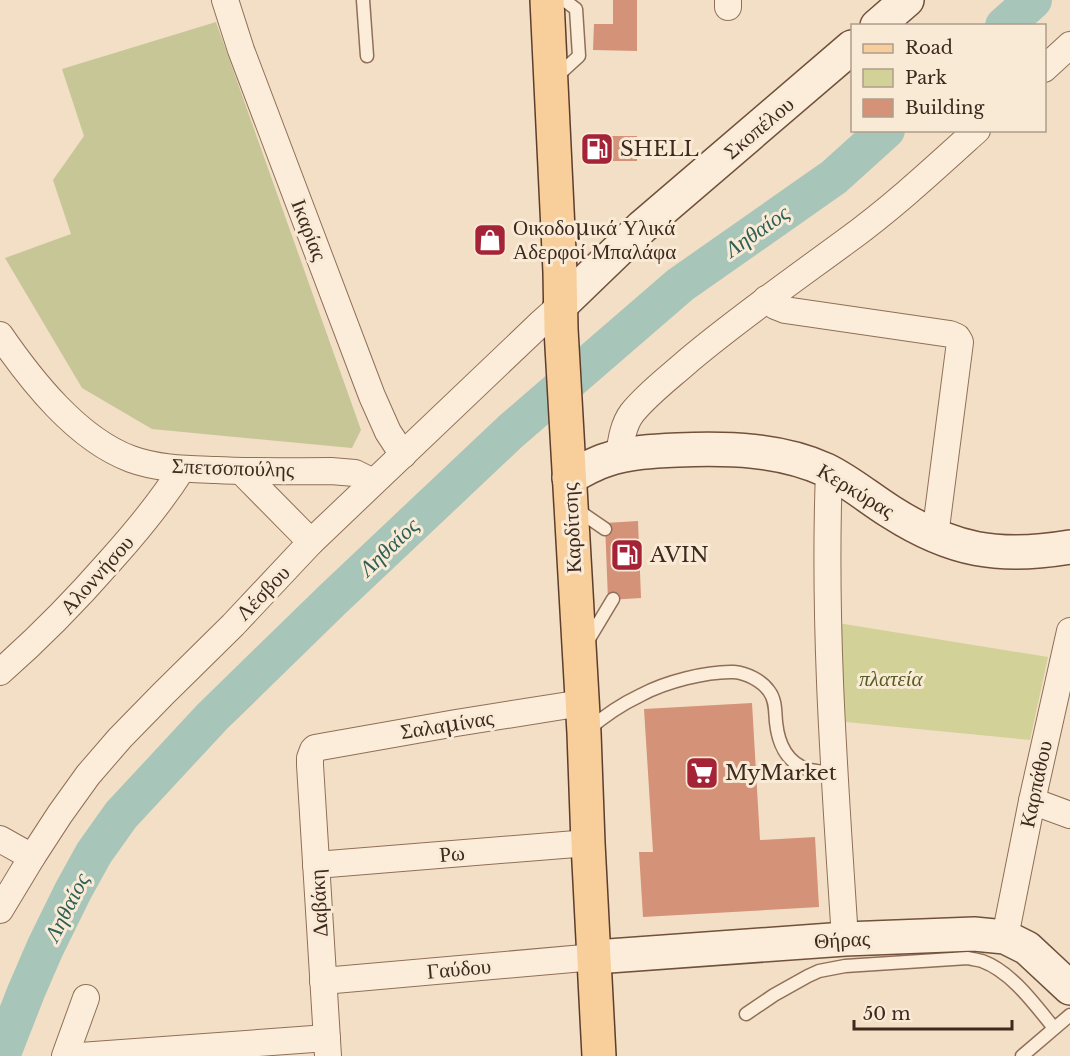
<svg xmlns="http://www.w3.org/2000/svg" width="1070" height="1056" viewBox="0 0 1070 1056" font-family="'Libre Baskerville',serif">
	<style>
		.green { fill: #d2d198 }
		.cemetery { fill: #c6c697 }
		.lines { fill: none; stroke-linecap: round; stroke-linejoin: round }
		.river { stroke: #a7c5b8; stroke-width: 38 }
		.building { fill: #d49278 }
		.lane-casing { stroke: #906f59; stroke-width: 15 }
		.street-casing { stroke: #906f59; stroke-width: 28 }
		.secondary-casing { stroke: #71503c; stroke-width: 36 }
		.primary-casing { stroke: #5d3d2d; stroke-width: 36 }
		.lane { stroke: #fcedda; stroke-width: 12 }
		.street { stroke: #fcedda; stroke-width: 26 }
		.secondary { stroke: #fcedda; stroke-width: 33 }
		.primary { stroke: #f8ce9b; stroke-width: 33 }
		.labels { text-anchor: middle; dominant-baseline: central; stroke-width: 6; stroke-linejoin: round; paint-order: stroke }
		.street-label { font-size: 21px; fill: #3e291e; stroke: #f9ead6 }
		.poi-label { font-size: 21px; fill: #3e291e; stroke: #f9ead6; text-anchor: start }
		.park-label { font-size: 21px; font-style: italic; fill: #565d23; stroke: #f9ead6 }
		.water-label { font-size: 22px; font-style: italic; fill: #2c5f55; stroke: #f9ead6 }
	</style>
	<rect width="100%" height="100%" fill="#f2dfc5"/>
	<polygon class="green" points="838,623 1048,657 1030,740 846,722"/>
	<polygon class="cemetery" points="216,22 361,430 352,448 152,429 82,388 5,258 71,234 53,180 84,136 62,69"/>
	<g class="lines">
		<g class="river">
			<polyline points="1004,26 1033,0"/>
			<polyline points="1,1056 26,992 45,948 73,891 94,853 121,815 212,717 332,600 511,431 680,285 834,177 886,130"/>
		</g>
	</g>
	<g class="building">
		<polygon points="613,0 637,0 637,51 593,50 594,24 613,24"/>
		<polygon points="590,136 637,136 637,161 591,161"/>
		<polygon points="638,521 641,598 608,600 605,523"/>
		<polygon points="752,703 760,840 815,837 819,907 643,917 639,852 653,852 644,709"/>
	</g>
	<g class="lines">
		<defs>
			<g id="lane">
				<polyline points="363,0 367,56"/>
				<polyline points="556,77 579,56 576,9 564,0"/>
				<polyline points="576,509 605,529"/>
				<polyline points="586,644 613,599"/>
				<path d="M 588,730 C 604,716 622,704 641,695 C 665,682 707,671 734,672 C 747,673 762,681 769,691 C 776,700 775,712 776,722 C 778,742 786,762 807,769 C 816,772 825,772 834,772"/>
				<path d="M 746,1014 L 774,995 L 808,976 L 819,971 L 845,966 L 968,958 C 972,959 978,960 982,961 C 1012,972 1035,1005 1054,1028"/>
				<polyline points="1022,1056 1070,1015"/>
			</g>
			<g id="street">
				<polyline points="225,0 241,50 372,396 388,432 403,455"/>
				<polyline points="728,0 728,7"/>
				<polyline points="1044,69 1070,45"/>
				<polyline points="766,299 775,306 785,310 950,334 957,337 960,342 935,536"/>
				<path d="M 0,335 C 31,380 77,439 131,459 C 158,469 188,469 216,470 C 254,472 292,471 331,471 L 355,473 L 373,482"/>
				<path d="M 619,456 C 621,441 623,425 632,413 C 648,393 670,377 689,360 C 739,318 792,281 845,242 C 892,208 934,169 977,130"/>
				<polyline points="241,471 311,542"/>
				<path d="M 829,472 C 823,628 835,783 845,939"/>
				<path d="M 0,672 C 40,637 76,600 111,560 C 137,531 161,502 182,469"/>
				<polyline points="1032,801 1070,815"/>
				<polyline points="0,839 32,857"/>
				<polyline points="316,865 588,843"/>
				<polyline points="0,910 32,857 60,814 88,775 120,738 163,694 233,625 311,542 542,322 560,306"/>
				<polyline points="1005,937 1032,801 1070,631"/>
				<polyline points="323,981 595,957"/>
				<polyline points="65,1056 86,998"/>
				<polyline points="80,1056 327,1038"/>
				<polyline points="328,1056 310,765 310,758 313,750 315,748 326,746 456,723 582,703"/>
			</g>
			<g id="secondary">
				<polyline points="877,26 907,0"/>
				<polyline points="560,306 642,227 852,47"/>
				<path d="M 569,478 C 581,471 593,464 606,460 C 629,452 654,451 678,450 C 728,448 780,449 826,470 C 849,481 870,499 891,512 C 952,551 999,559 1070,547"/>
				<polyline points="595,957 845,939 974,934 1005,937 1027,948 1070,988"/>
			</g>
			<polyline id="primary" points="547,0 560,272 561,329 584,733 588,843 599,1056"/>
		</defs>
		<use href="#lane" class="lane-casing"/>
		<use href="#street" class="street-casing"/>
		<use href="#secondary" class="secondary-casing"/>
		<use href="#primary" class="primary-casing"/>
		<use href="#lane" class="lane"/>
		<use href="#street" class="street"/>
		<use href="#secondary" class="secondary"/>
		<use href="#primary" class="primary"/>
	</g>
	<defs>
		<symbol id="fuel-square" viewBox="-11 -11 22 22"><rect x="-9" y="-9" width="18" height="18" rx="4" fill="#a42336" stroke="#f9ead6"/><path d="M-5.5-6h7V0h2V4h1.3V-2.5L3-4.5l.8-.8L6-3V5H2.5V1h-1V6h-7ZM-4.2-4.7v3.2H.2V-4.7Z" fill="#fff"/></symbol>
		<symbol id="shop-square" viewBox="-11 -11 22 22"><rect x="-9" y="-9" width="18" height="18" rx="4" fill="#a42336" stroke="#f9ead6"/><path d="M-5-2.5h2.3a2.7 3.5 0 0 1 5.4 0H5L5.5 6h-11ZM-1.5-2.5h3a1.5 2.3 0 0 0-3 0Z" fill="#fff"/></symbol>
		<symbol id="supermarket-square" viewBox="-11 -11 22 22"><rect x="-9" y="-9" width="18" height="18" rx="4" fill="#a42336" stroke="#f9ead6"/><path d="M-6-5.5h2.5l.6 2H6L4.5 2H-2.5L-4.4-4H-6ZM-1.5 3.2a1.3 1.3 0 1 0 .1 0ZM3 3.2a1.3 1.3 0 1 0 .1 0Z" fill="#fff"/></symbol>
	</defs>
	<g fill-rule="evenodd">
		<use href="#fuel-square" x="578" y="130" width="38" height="38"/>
		<use href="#shop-square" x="471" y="221" width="38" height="38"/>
		<use href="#fuel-square" x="608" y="536" width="38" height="38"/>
		<use href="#supermarket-square" x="683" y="754" width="38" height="38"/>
	</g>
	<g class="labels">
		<g class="street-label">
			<text transform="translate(759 128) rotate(-40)">Σκοπέλου</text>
			<text transform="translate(309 230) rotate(69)">Ικαρίας</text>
			<text transform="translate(233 468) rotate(2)">Σπετσοπούλης</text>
			<text transform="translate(856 491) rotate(31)">Κερκύρας</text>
			<text transform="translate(572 528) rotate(-93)">Καρδίτσης</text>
			<text transform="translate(97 575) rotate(-48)">Αλοννήσου</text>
			<text transform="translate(263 593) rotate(-46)">Λέσβου</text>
			<text transform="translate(447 725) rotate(-9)">Σαλαμίνας</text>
			<text transform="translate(1036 784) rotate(-78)">Καρπάθου</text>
			<text transform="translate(452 854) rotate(-5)">Ρω</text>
			<text transform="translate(319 903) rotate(-93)">Δαβάκη</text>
			<text transform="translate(842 940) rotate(-3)">Θήρας</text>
			<text transform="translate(459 969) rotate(-5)">Γαύδου</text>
		</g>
		<g class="poi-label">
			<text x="620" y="149">SHELL</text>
			<text x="513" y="228">Οικοδομικά Υλικά<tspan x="513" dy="24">Αδερφοί Μπαλάφα</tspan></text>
			<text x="650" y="555">AVIN</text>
			<text x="725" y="773">MyMarket</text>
		</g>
		<g class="park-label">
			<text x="891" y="679">πλατεία</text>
		</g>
		<g class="water-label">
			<text transform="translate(757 231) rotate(-35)">Ληθαίος</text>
			<text transform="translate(389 547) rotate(-44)">Ληθαίος</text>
			<text transform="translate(67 907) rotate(-63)">Ληθαίος</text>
		</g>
	</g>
	<rect x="851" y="24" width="195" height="108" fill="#f9ead6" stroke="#ae9d8c" stroke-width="1.5"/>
	<rect x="863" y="44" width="30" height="9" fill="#f8ce9b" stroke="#ae9d8c" stroke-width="1.5"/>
	<text x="905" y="54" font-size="18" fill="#3e291e">Road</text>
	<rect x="863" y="69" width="30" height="18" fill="#d2d198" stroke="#ae9d8c" stroke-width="1.5"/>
	<text x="905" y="84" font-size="18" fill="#3e291e">Park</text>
	<rect x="863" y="99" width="30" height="18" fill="#d49278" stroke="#ae9d8c" stroke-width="1.5"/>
	<text x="905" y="114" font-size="18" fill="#3e291e">Building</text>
	<path d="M854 1020v9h158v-9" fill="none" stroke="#3e291e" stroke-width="3"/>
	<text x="863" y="1020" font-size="18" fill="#3e291e" stroke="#f9ead6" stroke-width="4.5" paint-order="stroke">50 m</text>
</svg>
